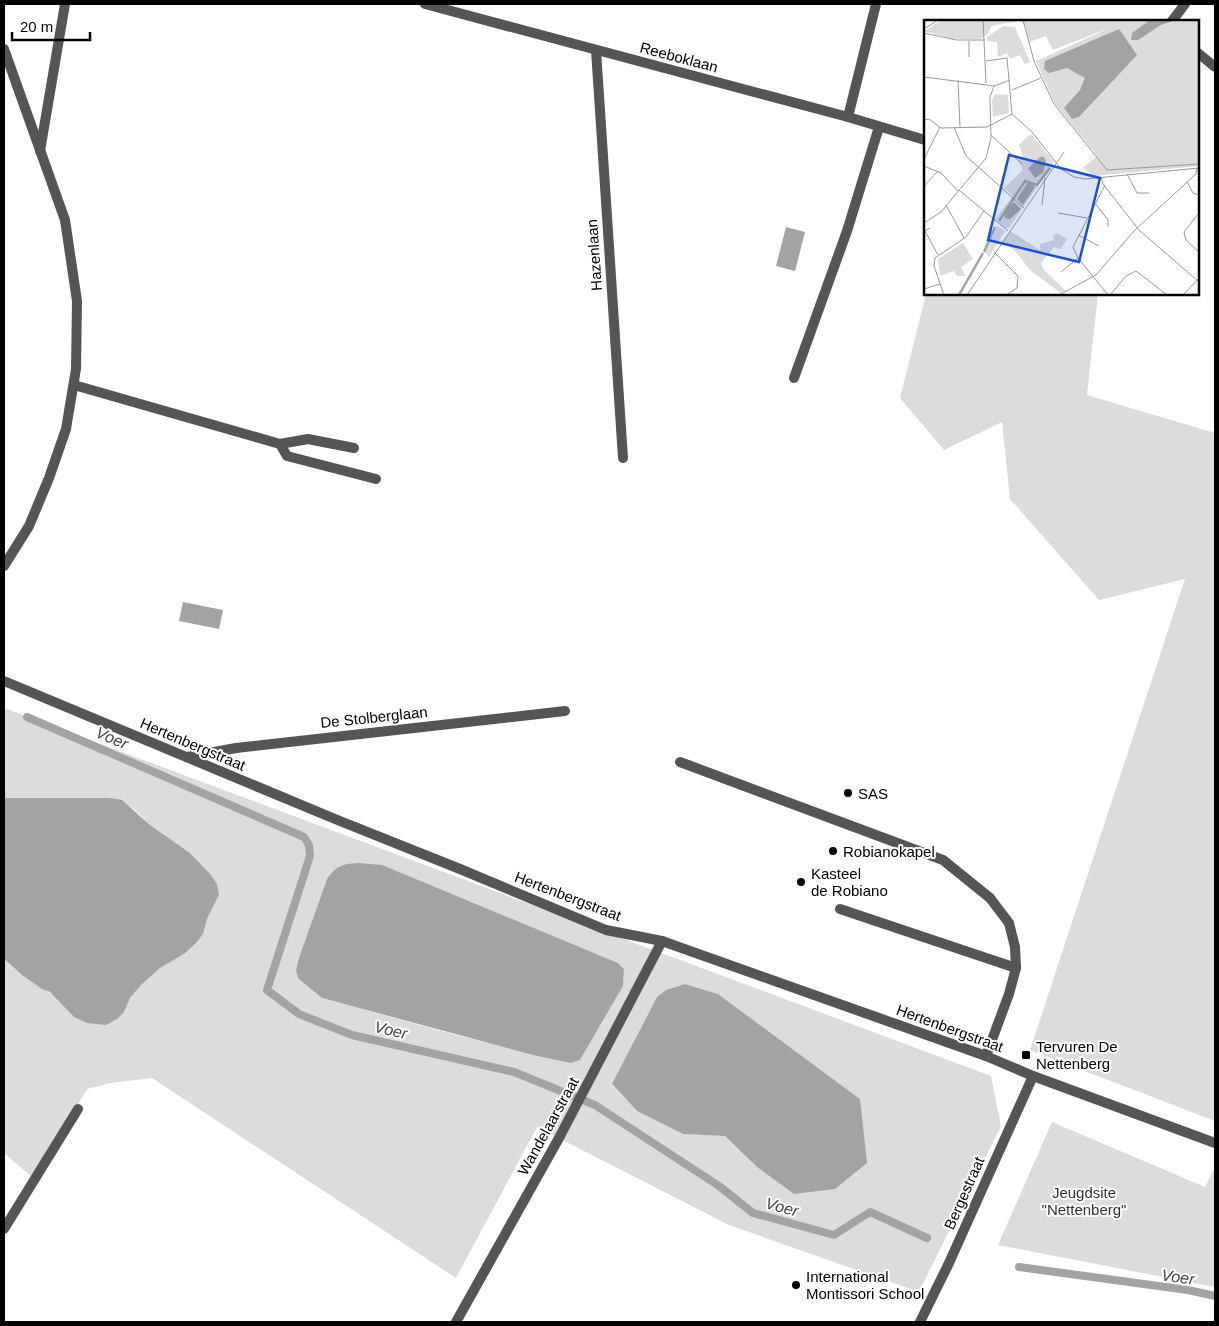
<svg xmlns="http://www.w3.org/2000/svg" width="1219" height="1326" viewBox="0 0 1219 1326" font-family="Arial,sans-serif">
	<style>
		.green { fill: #dcdcdc; fill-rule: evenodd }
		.water { fill: #a3a3a3 }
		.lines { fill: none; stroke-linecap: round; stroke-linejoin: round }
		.stream { stroke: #a3a3a3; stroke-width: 8 }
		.service { stroke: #555; stroke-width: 10 }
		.minor { stroke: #555; stroke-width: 10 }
		.tertiary { stroke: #555; stroke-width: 10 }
		.poi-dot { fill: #000; stroke: #fff; stroke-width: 2 }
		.labels { text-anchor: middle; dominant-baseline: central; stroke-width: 4; stroke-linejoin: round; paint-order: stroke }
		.street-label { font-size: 15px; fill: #000; stroke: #fff }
		.poi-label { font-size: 15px; fill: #000; stroke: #fff; text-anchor: start }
		.park-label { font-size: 15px; fill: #333; stroke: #fff }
		.water-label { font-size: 16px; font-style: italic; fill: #444; stroke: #fff }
		.inset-river { fill: none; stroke: #a3a3a3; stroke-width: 2.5 }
		.inset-road { fill: none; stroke: #999; stroke-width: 1 }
		.view { fill: #1d4ed8; fill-opacity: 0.15; stroke: #1d4ed8; stroke-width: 2.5 }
		.inset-edge { fill: none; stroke: #000; stroke-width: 2.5 }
	</style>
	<rect width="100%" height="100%" fill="#fff"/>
	<g class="green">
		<polygon points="926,294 1098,294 1087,395 1215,433 1215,1121 1030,1050 1185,579 1099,600 1010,499 1002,422 944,450 900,398"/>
		<path d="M 4,708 L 991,1076 L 1001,1126 L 919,1292 L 729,1225 L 537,1127 L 456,1278 L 152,1078 L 110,1083 L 87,1089 L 33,1178 L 4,1153 L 4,959 C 17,973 33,982 49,992 C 58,998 67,1009 74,1017 L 124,1012 L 130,998 L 141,985 L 160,968 L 184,954 L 203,934 L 207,919 L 219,895 L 190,853 L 150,825 L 134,809 L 110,798 L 4,798 ZM 327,879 L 414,880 L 618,963 L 624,969 L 623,986 L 580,1060 L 571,1063 L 456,1035 L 322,998 L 296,970 ZM 685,984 L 718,994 L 860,1099 L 794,1194 L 757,1167 L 725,1136 L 683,1134 L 637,1111 L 612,1085 L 657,997 L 666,990 Z"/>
		<polygon points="1052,1122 1205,1187 1215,1167 1215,1287 998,1245"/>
	</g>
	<g class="water">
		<polygon points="786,227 805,232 795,271 776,266"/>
		<polygon points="183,602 223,610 219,629 179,621"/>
		<polygon points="4,798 110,798 122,800 150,825 190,853 211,875 217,884 219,895 207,919 203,934 196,943 184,954 160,968 141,985 130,998 124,1012 117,1019 106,1025 87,1023 74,1017 50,992 42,989 22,975 4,959"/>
		<path d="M 358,863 L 382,865 L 618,963 L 624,969 L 623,986 L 580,1060 L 571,1063 L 533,1055 L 322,998 L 298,978 L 296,970 L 299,958 L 327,879 C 336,866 342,864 358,863 Z"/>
		<polygon points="685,984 718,994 860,1099 867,1163 835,1189 794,1194 757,1167 725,1136 683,1134 637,1111 612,1084 657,997 666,990"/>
	</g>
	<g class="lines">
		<g class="stream">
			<polyline points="27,717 304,837 309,845 310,856 267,990 299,1014 352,1035 514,1072 595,1105 719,1186 753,1213 834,1235 870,1212 927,1238"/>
			<polyline points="1019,1267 1188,1290 1215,1296"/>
		</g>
		<g class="service">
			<polyline points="40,151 65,4"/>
			<polyline points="794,378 847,231 879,127"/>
			<polyline points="74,385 280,444 308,439 354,448"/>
			<polyline points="280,444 287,456 376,479"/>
			<polyline points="680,762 943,860 990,898 1009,923 1015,947 1016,968 1009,994 986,1056"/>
			<polyline points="840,909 1016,968"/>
		</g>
		<g class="minor">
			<polyline points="425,4 848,117 925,140"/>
			<polyline points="1172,21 1185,4"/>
			<polyline points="596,50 623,458"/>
			<polyline points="1198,53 1215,67"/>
			<polyline points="848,117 876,4"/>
			<polyline points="4,681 335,819 460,869 606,930 662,941 986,1056 1033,1076 1215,1143"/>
			<polyline points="187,757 236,748 565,711"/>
			<polyline points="4,1229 78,1109"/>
			<polyline points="456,1322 559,1138 662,941"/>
			<polyline points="920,1322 949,1263 1033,1076"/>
		</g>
		<polyline class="tertiary" points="4,49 65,220 77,301 76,369 66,429 49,478 29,526 4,566"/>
	</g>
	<g class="poi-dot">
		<circle cx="848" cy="793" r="5"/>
		<circle cx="833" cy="851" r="5"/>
		<circle cx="801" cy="882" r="5"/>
		<rect x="1021" y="1050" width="10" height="10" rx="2.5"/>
		<circle cx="796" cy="1285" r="5"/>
	</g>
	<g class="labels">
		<g class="street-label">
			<text transform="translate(679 57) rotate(15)">Reeboklaan</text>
			<text transform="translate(594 255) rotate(-94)">Hazenlaan</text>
			<text transform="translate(374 717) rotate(-6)">De Stolberglaan</text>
			<text transform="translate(193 744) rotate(23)">Hertenbergstraat</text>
			<text transform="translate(568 896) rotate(21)">Hertenbergstraat</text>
			<text transform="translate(950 1028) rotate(20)">Hertenbergstraat</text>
			<text transform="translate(548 1126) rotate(-61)">Wandelaarstraat</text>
			<text transform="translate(964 1193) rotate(-66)">Bergestraat</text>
		</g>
		<g class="poi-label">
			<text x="858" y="793">SAS</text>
			<text x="843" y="851">Robianokapel</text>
			<text x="811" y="873">Kasteel<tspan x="811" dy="17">de Robiano</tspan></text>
			<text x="1036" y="1046">Tervuren De<tspan x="1036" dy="17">Nettenberg</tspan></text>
			<text x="806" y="1276">International<tspan x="806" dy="17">Montissori School</tspan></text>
		</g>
		<g class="park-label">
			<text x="1084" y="1192">Jeugdsite<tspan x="1084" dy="17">"Nettenberg"</tspan></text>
		</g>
		<g class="water-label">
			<text transform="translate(112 738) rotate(23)">Voer</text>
			<text transform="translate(391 1030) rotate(13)">Voer</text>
			<text transform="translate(782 1207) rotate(15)">Voer</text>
			<text transform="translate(1178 1277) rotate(8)">Voer</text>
		</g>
	</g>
	<g transform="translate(924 20)">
		<rect width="275" height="275" fill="#fff"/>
		<path d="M 18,0 L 275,0 L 275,146 L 170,156 L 159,148 L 173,136 L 131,84 L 112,41 L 188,7 L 129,30 L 122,16 L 105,22 L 101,5 L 96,1 L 67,6 L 64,14 L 56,19 L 28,19 L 0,11 ZM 79,6 L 91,7 L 106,42 L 100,44 L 96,35 L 86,39 L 83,33 L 74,37 L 73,22 L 63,21 L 63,17 ZM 71,74 L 84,75 L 85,93 L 69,97 L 68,81 ZM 107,114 L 130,142 L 85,208 L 81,208 L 71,199 L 89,176 L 80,168 L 99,150 L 94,140 L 99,137 L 95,124 ZM 120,137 L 119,153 L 111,158 L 104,147 ZM 73,206 L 81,211 L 65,237 L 61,232 ZM 86,211 L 116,230 L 116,224 L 130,220 L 129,216 L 133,213 L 143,219 L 137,229 L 130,227 L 117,243 L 120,250 L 142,271 L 137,273 L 107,251 L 91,231 L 83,225 L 76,225 ZM 39,223 L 49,239 L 37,247 L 41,256 L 33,256 L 30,251 L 16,256 L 14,239 Z" fill="#dcdcdc" fill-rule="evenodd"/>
		<path d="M 226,0 L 252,0 L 237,5 L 214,20 L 207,20 L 208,13 ZM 195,9 L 213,35 L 155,97 L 148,99 L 140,88 L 156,70 L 161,58 L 143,48 L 125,53 L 120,49 L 121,41 ZM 116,137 L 120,137 L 122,142 L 119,153 L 111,158 L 104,148 ZM 104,162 L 111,167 L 99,185 L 93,179 ZM 90,182 L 97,189 L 86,199 L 81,198 L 80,192 Z" fill="#a3a3a3"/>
		<path class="inset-river" d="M 75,201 L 101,161 L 113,165 L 126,148M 60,232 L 71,207M 35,275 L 59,233"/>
		<path class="inset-road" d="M 59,0 L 62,63M 99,0 L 110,41 L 130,84 L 183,150 L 275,144M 0,9 L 14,0M 0,13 L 32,20 L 61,20M 45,37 L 45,21M 62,41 L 83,38 L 88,94M 0,57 L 70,66M 34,60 L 36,107M 70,66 L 86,60M 88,70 L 117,58M 88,94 L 108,112 L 137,149 L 150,157 L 161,159 L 275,148M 0,100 L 5,99 L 17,108 L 63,107 L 88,94M 30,107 L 42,136 L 100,188M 67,115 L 98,144M 0,139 L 16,107M 0,146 L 17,153 L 34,171M 203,154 L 213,173 L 225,173M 177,157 L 179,164 L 215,210 L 275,262M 263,162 L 269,173 L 275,175M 181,165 L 149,227 L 154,238 L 184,275M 0,166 L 14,151M 35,170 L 84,211M 171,183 L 184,200 L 184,207M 22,185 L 40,218M 118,185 L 121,158M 134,193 L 163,198M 275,193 L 260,212 L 262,220 L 275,232M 0,203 L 17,192 L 62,138 L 67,118 L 66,77 L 70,66M 6,208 L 1,211 L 14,235M 154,215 L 175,226M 70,232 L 94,256 L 93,268 L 82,275M 137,252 L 154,238M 0,269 L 16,264M 20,275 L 10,246 L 11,238 L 42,217 L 60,191M 43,275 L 140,132M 135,275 L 172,255 L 210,211 L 272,154 L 273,148M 186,275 L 202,256 L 212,251 L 243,275M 259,275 L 275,258"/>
		<path class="view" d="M 85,135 L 176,158 L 155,242 L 64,220 Z"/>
		<rect width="275" height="275" class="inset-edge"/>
	</g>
	<rect width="1219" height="1326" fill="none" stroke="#000000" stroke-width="10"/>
	<path d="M12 32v8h78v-8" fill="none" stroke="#000000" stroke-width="2.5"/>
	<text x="20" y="32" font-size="15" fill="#000000" stroke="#ffffff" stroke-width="4" paint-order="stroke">20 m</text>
</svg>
